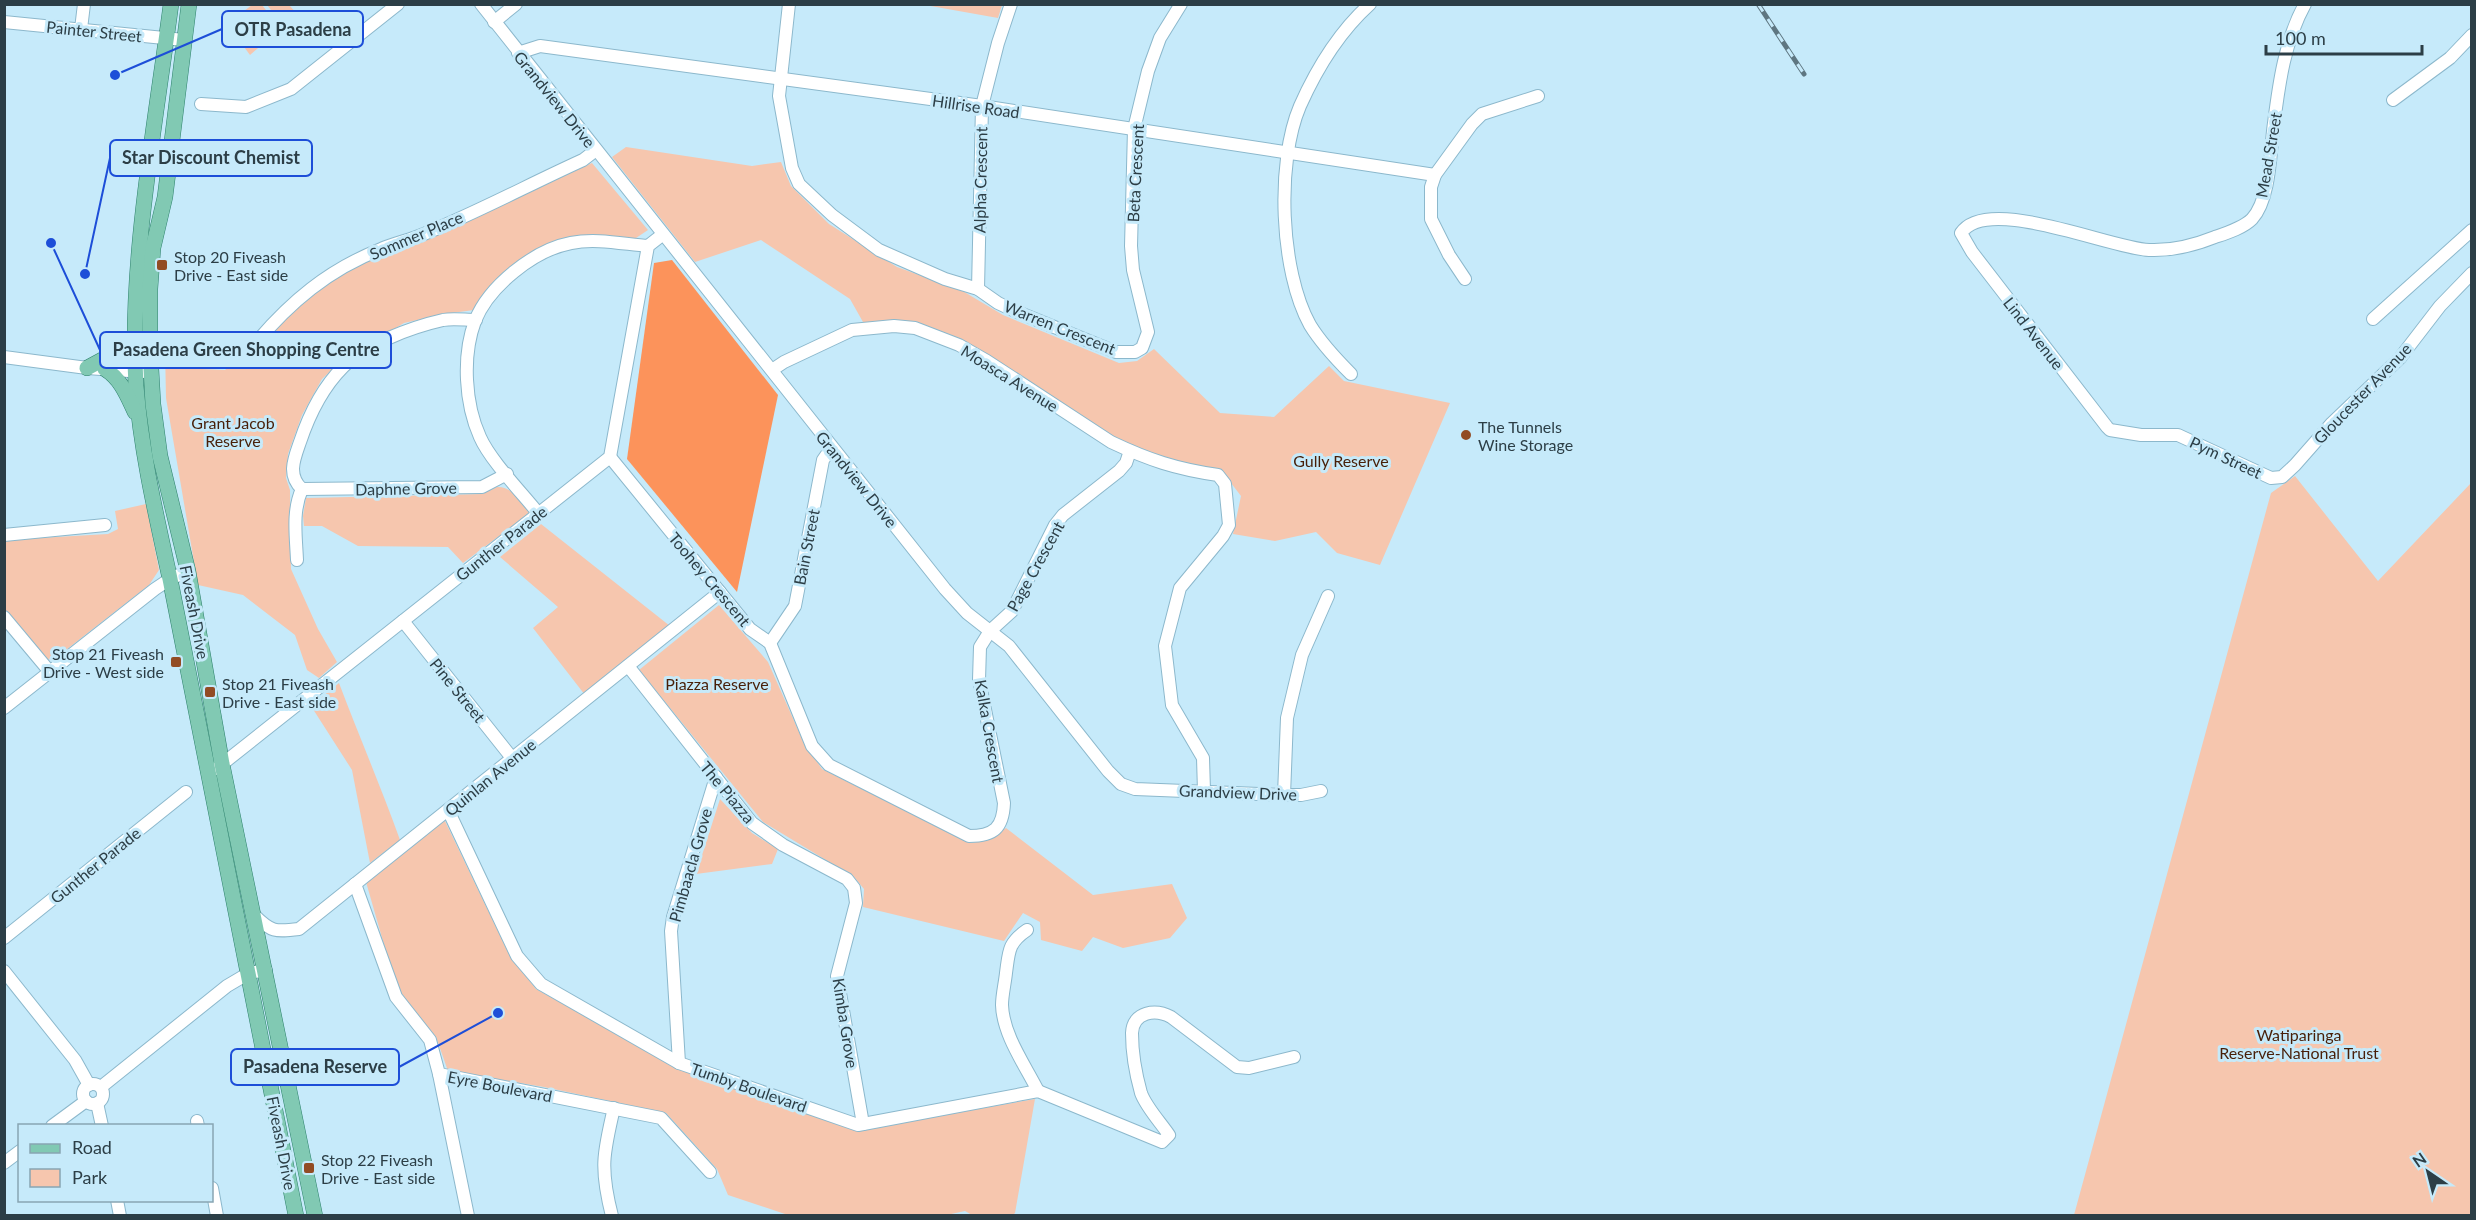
<svg xmlns="http://www.w3.org/2000/svg" width="2476" height="1220" viewBox="0 0 2476 1220" font-family="Lato,sans-serif">
	<style>
		.green { fill: #f6c6ae }
		.forest { fill: #fc935b }
		.lines { fill: none; stroke-linecap: round; stroke-linejoin: round }
		.minor-casing { stroke: #8cb8cc; stroke-width: 14 }
		.major-casing { stroke: #2d816c; stroke-width: 16 }
		.minor { stroke: #fff; stroke-width: 12 }
		.major { stroke: #81c9b3; stroke-width: 15 }
		.rail-casing { stroke: #5e7681; stroke-width: 5 }
		.rail { stroke: #c6eafa; stroke-width: 3; stroke-dasharray: 9; stroke-linecap: butt }
		.poi-dot { fill: #924c24; stroke: #c6eafa; stroke-width: 2 }
		.labels { text-anchor: middle; dominant-baseline: central; stroke-width: 6; stroke-linejoin: round; paint-order: stroke }
		.street-label { font-size: 16px; fill: #2c3e46; stroke: #c6eafa }
		.poi-label { font-size: 16px; fill: #2c3e46; stroke: #c6eafa; text-anchor: start }
		.park-label { font-size: 16px; fill: #481f08; stroke: #c6eafa }
		.leader { fill: none; stroke: #1d4ed8; stroke-width: 2 }
		.callout-dot { fill: #1d4ed8; stroke: #c6eafa; stroke-width: 2 }
		.callout { fill: #c6eafa; stroke: #1d4ed8; stroke-width: 2 }
		.callout-label { font-size: 18px; text-anchor: middle; font-weight: bold; fill: #2c3e46 }
	</style>
	<rect width="100%" height="100%" fill="#c6eafa"/>
	<g class="green">
		<polygon points="252,5 262,5 282,30 267,41 244,11"/>
		<polygon points="267,5 289,5 299,16 285,27"/>
		<polygon points="925,5 1002,4 1002,5 998,18"/>
		<polygon points="241,13 264,43 250,55 227,24"/>
		<polygon points="626,147 752,166 781,162 791,186 829,224 897,267 961,290 1003,315 1119,363 1137,361 1154,349 1220,413 1274,417 1329,366 1344,381 1450,403 1380,565 1337,553 1316,532 1275,541 1233,534 1241,496 1221,470 1193,468 1112,439 1012,370 959,338 905,324 863,322 850,299 761,240 695,262 612,157"/>
		<polygon points="592,163 648,230 633,240 539,248 474,310 444,314 404,323 340,362 322,379 302,415 288,454 286,478 290,490 291,569 318,629 337,662 319,678 307,670 295,635 243,595 198,585 166,398 165,349 201,369 225,370 247,352 259,356 269,346 274,329 295,308 335,278 373,258 424,240"/>
		<polygon points="2295,476 2378,581 2471,483 2471,1215 2074,1215 2271,493"/>
		<path d="M 497,487 C 512,486 521,502 530,513 L 463,563 L 448,547 L 358,546 L 322,526 L 304,526 L 303,516 L 306,498 L 482,494 Z"/>
		<polygon points="146,504 159,570 149,585 57,657 47,660 5,610 4,540 108,534 118,529 115,511"/>
		<polygon points="541,524 670,626 585,695 533,628 558,607 500,557"/>
		<polygon points="719,605 768,662 803,741 822,769 970,843 989,840 1006,828 1093,895 1172,884 1187,918 1170,938 1123,948 1093,937 1082,951 1041,940 1040,922 1023,913 1004,941 863,907 864,889 854,877 763,822 639,670"/>
		<path d="M 339,683 C 359,736 381,787 400,840 L 370,863 L 352,770 L 311,706 Z"/>
		<polygon points="720,799 752,833 778,849 772,864 696,874"/>
		<polygon points="444,819 510,956 536,989 681,1069 859,1130 1035,1099 1015,1213 1012,1216 972,1215 965,1211 942,1216 788,1215 728,1195 717,1169 666,1113 544,1087 448,1071 436,1037 397,990 366,882"/>
	</g>
	<polygon class="forest" points="672,260 778,395 737,592 627,459 654,263"/>
	<g class="lines">
		<defs>
			<g id="minor">
				<polyline points="481,4 945,589 967,613 1009,646 1108,771 1121,784 1135,789 1284,795 1301,795 1321,791"/>
				<polyline points="789,4 779,96 792,168 799,184 832,215 879,250 945,279 978,289 998,303 1015,311 1116,352 1135,352 1142,348 1148,332 1133,270 1131,246 1134,129 1148,71 1160,38 1181,4"/>
				<path d="M 2305,4 C 2285,40 2279,83 2274,123 C 2270,150 2271,198 2252,219 C 2243,228 2227,233 2215,237 C 2195,245 2171,251 2149,250 C 2109,248 1987,194 1961,233 L 1972,252 L 2107,427 L 2110,430 L 2141,435 L 2178,435 L 2271,478 L 2282,477 L 2295,465 L 2332,423 L 2400,358 L 2440,306 L 2472,273"/>
				<polyline points="4,22 184,40"/>
				<polyline points="494,22 516,4"/>
				<polyline points="81,29 84,4"/>
				<polyline points="518,53 540,46 982,106 1435,175"/>
				<polyline points="2393,100 2450,58 2472,35"/>
				<polyline points="201,104 246,107 291,89 398,4"/>
				<polyline points="1465,279 1449,255 1431,219 1431,187 1435,175 1472,124 1482,114 1538,96"/>
				<polyline points="978,289 982,106 998,43 1011,4"/>
				<polyline points="2373,319 2472,230"/>
				<path d="M 254,345 C 290,302 328,270 381,249 C 395,243 410,240 424,234 C 478,212 530,184 583,160 L 596,150"/>
				<polyline points="4,357 87,368 143,372"/>
				<path d="M 772,370 L 784,362 L 852,330 L 894,326 L 915,328 L 959,345 L 987,361 L 1111,442 C 1149,460 1176,469 1218,475 L 1225,484 L 1229,525 L 1223,536 L 1180,588 L 1165,646 L 1172,705 L 1203,758 L 1204,791"/>
				<path d="M 1351,374 C 1336,359 1321,343 1310,325 C 1280,271 1276,162 1300,106 C 1316,70 1340,31 1370,4"/>
				<path d="M 610,457 L 750,629 L 770,643 L 812,746 L 829,765 L 969,836 C 994,836 1003,828 1004,803 L 979,680 L 980,647 L 990,631 L 1012,611 L 1055,525 L 1063,515 L 1119,471 L 1126,463 L 1130,451"/>
				<polyline points="302,489 482,487 507,474"/>
				<path d="M 538,513 C 522,493 490,460 480,437 C 465,404 462,356 475,321 C 489,286 534,250 571,243 C 596,238 623,244 648,246"/>
				<polyline points="4,535 105,525"/>
				<path d="M 297,560 C 296,536 292,511 302,489 C 287,475 294,459 300,442 C 309,415 323,387 343,367 C 366,344 412,327 443,320 C 453,318 465,320 476,320"/>
				<polyline points="4,617 50,672"/>
				<polyline points="403,621 512,758"/>
				<polyline points="770,643 795,606 823,460 832,447"/>
				<polyline points="628,666 752,823 783,845 847,879 854,888 856,903 837,976 863,1124"/>
				<polyline points="4,708 155,589 170,579 188,571"/>
				<polyline points="216,769 610,457 648,246 662,235"/>
				<polyline points="1284,795 1287,718 1302,655 1328,596"/>
				<path d="M 448,810 L 517,956 L 541,984 L 679,1063 L 858,1125 L 1038,1091 L 1162,1142 L 1169,1135 C 1161,1123 1146,1107 1141,1093 C 1136,1075 1132,1051 1132,1033 C 1133,1011 1156,1009 1171,1017 L 1237,1067 L 1249,1068 L 1294,1057"/>
				<polyline points="355,884 396,997 430,1040 439,1074 661,1118 710,1172"/>
				<path d="M 254,915 C 271,932 275,932 299,929 L 720,592"/>
				<path d="M 1027,930 C 1008,943 1009,951 1006,973 C 1005,983 1002,995 1002,1005 C 1003,1035 1025,1065 1038,1091"/>
				<polyline points="4,938 186,792"/>
				<polyline points="4,971 75,1060 89,1085"/>
				<polyline points="679,1063 671,931 673,917 716,777"/>
				<polyline points="439,1074 468,1216"/>
				<circle cx="93" cy="1094" r="10"/>
				<polyline points="101,1087 227,986 249,973 266,970"/>
				<polyline points="97,1103 102,1126"/>
				<polyline points="197,1121 198,1126"/>
				<polyline points="52,1126 86,1101"/>
				<polyline points="4,1163 20,1151"/>
				<polyline points="212,1188 217,1216"/>
				<polyline points="117,1200 120,1216"/>
				<path d="M 612,1216 C 600,1169 603,1154 614,1108"/>
			</g>
			<g id="major">
				<path d="M 171,4 C 155,127 129,263 136,386 C 141,451 156,515 170,579 L 296,1216"/>
				<polyline points="189,4 165,197 153,248 150,289 150,351 153,404 160,456 188,571 222,764 315,1216"/>
				<polyline points="87,368 135,342"/>
				<path d="M 105,369 C 121,379 127,395 135,412"/>
			</g>
		</defs>
		<use href="#minor" class="minor-casing"/>
		<use href="#major" class="major-casing"/>
		<use href="#minor" class="minor"/>
		<use href="#major" class="major"/>
		<defs>
			<polyline id="rail" points="1758,4 1804,74"/>
		</defs>
		<use href="#rail" class="rail-casing"/>
		<use href="#rail" class="rail"/>
	</g>
	<g class="poi-dot">
		<rect x="156" y="259" width="12" height="12" rx="3"/>
		<circle cx="1466" cy="435" r="6"/>
		<rect x="170" y="656" width="12" height="12" rx="3"/>
		<rect x="204" y="686" width="12" height="12" rx="3"/>
		<rect x="303" y="1162" width="12" height="12" rx="3"/>
	</g>
	<g class="labels">
		<g class="street-label">
			<text transform="translate(94 31) rotate(6)">Painter Street</text>
			<text transform="translate(555 99) rotate(51)">Grandview Drive</text>
			<text transform="translate(976 106) rotate(8)">Hillrise Road</text>
			<text transform="translate(2268 155) rotate(-80)">Mead Street</text>
			<text transform="translate(1135 173) rotate(-87)">Beta Crescent</text>
			<text transform="translate(980 180) rotate(-89)">Alpha Crescent</text>
			<text transform="translate(416 235) rotate(-23)">Sommer Place</text>
			<text transform="translate(1060 327) rotate(22)">Warren Crescent</text>
			<text transform="translate(2034 333) rotate(52)">Lind Avenue</text>
			<text transform="translate(1010 378) rotate(32)">Moasca Avenue</text>
			<text transform="translate(2362 393) rotate(-46)">Gloucester Avenue</text>
			<text transform="translate(2226 457) rotate(25)">Pym Street</text>
			<text transform="translate(857 479) rotate(51)">Grandview Drive</text>
			<text transform="translate(406 488) rotate(-1)">Daphne Grove</text>
			<text transform="translate(501 543) rotate(-38)">Gunther Parade</text>
			<text transform="translate(806 547) rotate(-79)">Bain Street</text>
			<text transform="translate(1035 566) rotate(-61)">Page Crescent</text>
			<text transform="translate(710 579) rotate(50)">Toohey Crescent</text>
			<text transform="translate(195 612) rotate(79)">Fiveash Drive</text>
			<text transform="translate(458 690) rotate(51)">Pine Street</text>
			<text transform="translate(990 731) rotate(80)">Kalka Crescent</text>
			<text transform="translate(490 777) rotate(-39)">Quinlan Avenue</text>
			<text transform="translate(728 792) rotate(50)">The Piazza</text>
			<text transform="translate(1238 792) rotate(2)">Grandview Drive</text>
			<text transform="translate(95 865) rotate(-39)">Gunther Parade</text>
			<text transform="translate(690 865) rotate(-74)">Pimbaacla Grove</text>
			<text transform="translate(846 1023) rotate(81)">Kimba Grove</text>
			<text transform="translate(500 1086) rotate(11)">Eyre Boulevard</text>
			<text transform="translate(749 1087) rotate(19)">Tumby Boulevard</text>
			<text transform="translate(282 1143) rotate(79)">Fiveash Drive</text>
		</g>
		<g class="poi-label">
			<text x="174" y="256">Stop 20 Fiveash<tspan x="174" dy="18">Drive - East side</tspan></text>
			<text x="1478" y="426">The Tunnels<tspan x="1478" dy="18">Wine Storage</tspan></text>
			<text x="164" y="653" text-anchor="end">Stop 21 Fiveash<tspan x="164" dy="18">Drive - West side</tspan></text>
			<text x="222" y="683">Stop 21 Fiveash<tspan x="222" dy="18">Drive - East side</tspan></text>
			<text x="321" y="1159">Stop 22 Fiveash<tspan x="321" dy="18">Drive - East side</tspan></text>
		</g>
		<g class="park-label">
			<text x="233" y="422">Grant Jacob<tspan x="233" dy="18">Reserve</tspan></text>
			<text x="1341" y="460">Gully Reserve</text>
			<text x="717" y="683">Piazza Reserve</text>
			<text x="2299" y="1034">Watiparinga<tspan x="2299" dy="18">Reserve-National Trust</tspan></text>
		</g>
	</g>
	<path class="leader" d="M115 75L222 29M85 274L110 158M51 243L100 350M498 1013L399 1067"/>
	<g class="callout-dot">
		<circle cx="115" cy="75" r="6"/>
		<circle cx="85" cy="274" r="6"/>
		<circle cx="51" cy="243" r="6"/>
		<circle cx="498" cy="1013" r="6"/>
	</g>
	<g class="callout">
		<rect x="222" y="11" width="141" height="36" rx="6"/>
		<rect x="110" y="140" width="202" height="36" rx="6"/>
		<rect x="100" y="332" width="291" height="36" rx="6"/>
		<rect x="231" y="1049" width="168" height="36" rx="6"/>
	</g>
	<g class="callout-label">
		<text x="293" y="36">OTR Pasadena</text>
		<text x="211" y="164">Star Discount Chemist</text>
		<text x="246" y="356">Pasadena Green Shopping Centre</text>
		<text x="315" y="1073">Pasadena Reserve</text>
	</g>
	<rect width="2476" height="1220" fill="none" stroke="#2c3e46" stroke-width="12"/>
	<rect x="18" y="1124" width="195" height="78" fill="#c6eafa" stroke="#88a5b2" stroke-width="1.5"/>
	<rect x="30" y="1144" width="30" height="9" fill="#81c9b3" stroke="#88a5b2" stroke-width="1.5"/>
	<text x="72" y="1154" font-size="18" fill="#2c3e46">Road</text>
	<rect x="30" y="1169" width="30" height="18" fill="#f6c6ae" stroke="#88a5b2" stroke-width="1.5"/>
	<text x="72" y="1184" font-size="18" fill="#2c3e46">Park</text>
	<g transform="translate(2428 1172) rotate(325)" stroke="#c6eafa" stroke-width="4.5" paint-order="stroke">
	<path d="M0-4.5L10 22L0 15L-10 22Z" fill="#2c3e46"/>
	<text y="-9" font-size="16" font-weight="bold" text-anchor="middle" fill="#2c3e46">N</text>
	</g>
	<path d="M2266 45v9h156v-9" fill="none" stroke="#2c3e46" stroke-width="3"/>
	<text x="2275" y="45" font-size="18" fill="#2c3e46" stroke="#c6eafa" stroke-width="4.5" paint-order="stroke">100 m</text>
</svg>
